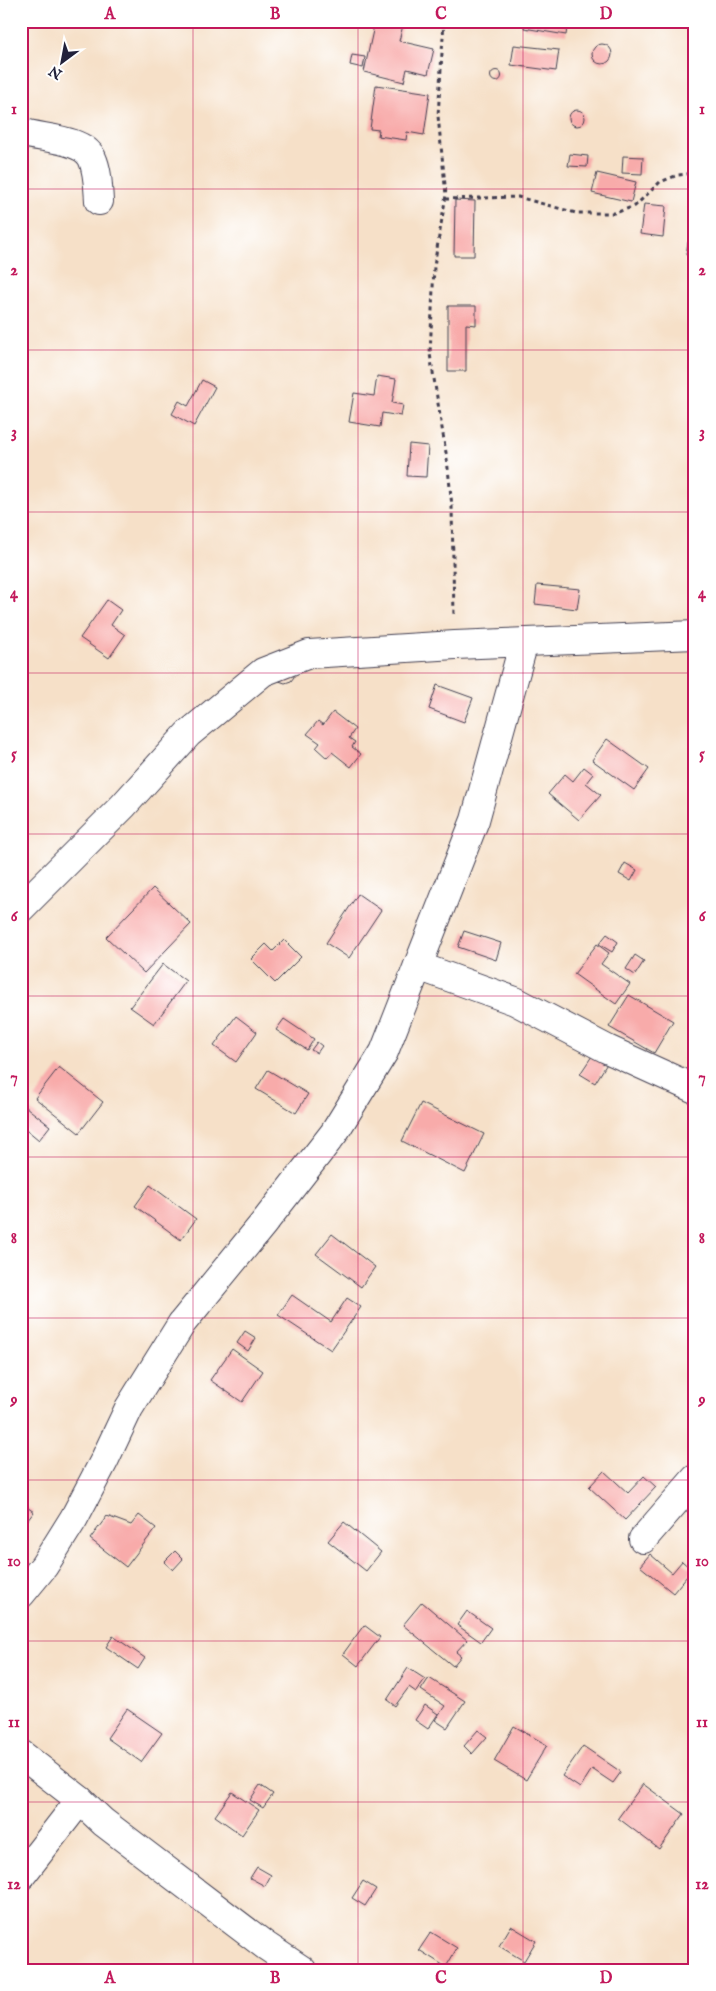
<svg xmlns="http://www.w3.org/2000/svg" width="716" height="1991" viewBox="0 0 716 1991" font-family="'IM FELL English',serif">
	<style>
		.building { fill: #f8abaa }
		.lines { fill: none; stroke-linecap: round; stroke-linejoin: round }
		.minor-casing { stroke: #423e50; stroke-width: 30 }
		.path { stroke: #423e50; stroke-width: 3; stroke-dasharray: 4 4; stroke-linecap: butt }
		.minor { stroke: #fff; stroke-width: 28 }
		.grid { fill: none; stroke: #c2185b; stroke-width: 1; stroke-opacity: 0.55 }
		.neatline { fill: none; stroke: #c2185b; stroke-width: 2 }
		.grid-label { font-size: 16px; text-anchor: middle; font-weight: bold; fill: #c2185b }
	</style>
	<rect width="100%" height="100%" fill="#fff"/>
	<filter id="ink" filterUnits="userSpaceOnUse"><feTurbulence type="fractalNoise" baseFrequency=".02" numOctaves="2"/><feDisplacementMap in="SourceGraphic" scale="10" xChannelSelector="R" yChannelSelector="G"/><feConvolveMatrix kernelMatrix="1 2 1 2 8 2 1 2 1" color-interpolation-filters="sRGB"/></filter>
	<filter id="wash" filterUnits="userSpaceOnUse"><feTurbulence type="fractalNoise" baseFrequency=".0096" numOctaves="4" result="noise"/><feDisplacementMap in="SourceGraphic" scale="20" xChannelSelector="R" yChannelSelector="G"/><feGaussianBlur stdDeviation="1.12" result="paint"/><feColorMatrix in="noise" values="0 0 0 0 0 0 0 0 0 0 0 0 0 0 0 0 0 1.4 0 .05"/><feComposite in="paint" operator="in"/></filter>
	<g filter="url(#wash)">
		<rect width="100%" height="100%" fill="#f6e0c8"/>
		<g id="blocks">
			<g class="building">
				<polygon points="375,21 404,21 399,41 434,49 428,74 407,69 404,82 364,72"/>
				<polygon points="525,21 568,21 566,35 524,28"/>
				<circle cx="602" cy="54" r="10"/>
				<polygon points="514,45 559,50 556,71 511,65"/>
				<polygon points="352,55 365,57 363,68 350,65"/>
				<circle cx="496" cy="76" r="5.5"/>
				<polygon points="376,85 430,93 424,135 407,132 406,140 378,136 379,130 370,129"/>
				<circle cx="577" cy="118" r="8"/>
				<polygon points="570,154 588,156 587,167 568,166"/>
				<polygon points="623,156 643,157 642,174 622,173"/>
				<polygon points="597,173 636,182 631,202 592,193"/>
				<polygon points="455,200 475,201 474,256 454,256"/>
				<polygon points="644,204 666,206 663,237 640,234"/>
				<polygon points="691,209 695,209 695,229 691,228"/>
				<polygon points="688,242 695,243 695,256 686,255"/>
				<polygon points="448,306 476,306 476,325 466,324 466,371 448,371"/>
				<polygon points="377,376 396,379 392,403 403,405 401,416 382,413 380,427 349,422 354,393 374,396"/>
				<polygon points="202,380 215,387 194,426 172,414 179,401 188,406"/>
				<polygon points="409,444 428,446 426,477 407,476"/>
				<polygon points="537,585 580,589 577,609 535,604"/>
				<polygon points="107,600 121,610 111,625 125,635 109,658 80,638"/>
				<polygon points="294,670 294,677 291,681 285,683 279,681 277,675"/>
				<polygon points="437,685 473,698 464,722 429,709"/>
				<polygon points="333,712 355,729 349,738 355,742 352,747 361,754 351,767 332,752 327,758 316,748 320,743 307,734 318,721 323,725"/>
				<polygon points="607,739 649,769 634,790 592,760"/>
				<polygon points="584,767 593,774 586,783 601,795 579,820 548,794 565,774 573,781"/>
				<polygon points="625,863 637,870 631,881 619,874"/>
				<polygon points="153,888 191,924 144,973 106,937"/>
				<polygon points="358,894 381,910 349,958 326,943"/>
				<polygon points="464,931 501,943 496,960 458,947"/>
				<polygon points="607,934 618,942 612,952 599,944"/>
				<polygon points="284,940 301,957 275,983 251,959 266,944 273,951"/>
				<polygon points="597,944 609,953 601,964 630,984 616,1004 574,974"/>
				<polygon points="635,955 644,961 635,975 626,969"/>
				<polygon points="163,964 186,981 154,1024 130,1007"/>
				<polygon points="629,995 673,1021 654,1053 609,1027"/>
				<polygon points="236,1016 257,1032 236,1062 214,1046"/>
				<polygon points="284,1019 314,1039 307,1050 276,1030"/>
				<polygon points="317,1042 322,1046 317,1053 311,1050"/>
				<polygon points="594,1053 608,1062 595,1083 580,1074"/>
				<polygon points="59,1067 103,1102 79,1133 35,1098"/>
				<polygon points="268,1070 308,1094 296,1113 256,1089"/>
				<polygon points="421,1103 484,1134 465,1173 402,1141"/>
				<polygon points="26,1107 50,1126 39,1140 21,1125 21,1112"/>
				<polygon points="150,1185 196,1219 181,1240 135,1206"/>
				<polygon points="332,1234 375,1267 361,1287 316,1254"/>
				<polygon points="292,1295 331,1322 347,1298 361,1307 331,1350 278,1315"/>
				<polygon points="21,1328 28,1332 29,1339 27,1345 21,1348"/>
				<polygon points="245,1331 256,1338 248,1351 237,1343"/>
				<polygon points="232,1349 263,1371 242,1402 210,1380"/>
				<polygon points="604,1471 628,1493 644,1476 656,1487 625,1520 589,1487"/>
				<polygon points="21,1503 34,1512 27,1521 21,1517"/>
				<polygon points="139,1515 156,1528 126,1567 90,1539 107,1516 131,1525"/>
				<polygon points="344,1522 381,1552 366,1571 328,1541"/>
				<polygon points="175,1551 183,1559 173,1570 164,1562"/>
				<polygon points="650,1554 672,1573 682,1561 692,1570 673,1593 640,1566"/>
				<polygon points="422,1602 467,1640 456,1652 461,1656 453,1666 403,1625"/>
				<polygon points="467,1611 491,1628 481,1642 457,1625"/>
				<polygon points="364,1625 380,1637 358,1666 343,1654"/>
				<polygon points="113,1636 145,1658 138,1669 106,1647"/>
				<polygon points="408,1668 425,1679 416,1692 409,1687 395,1706 387,1700"/>
				<polygon points="429,1678 465,1701 447,1728 435,1720 445,1706 421,1690"/>
				<polygon points="425,1705 438,1714 428,1729 415,1720"/>
				<polygon points="127,1709 162,1733 141,1762 107,1738"/>
				<polygon points="514,1726 547,1745 526,1780 494,1761"/>
				<polygon points="478,1730 487,1737 472,1754 464,1746"/>
				<polygon points="583,1746 621,1772 613,1783 592,1769 580,1788 562,1776"/>
				<polygon points="643,1784 684,1814 659,1849 618,1818"/>
				<polygon points="260,1785 273,1794 263,1808 250,1800"/>
				<polygon points="232,1792 259,1810 242,1835 215,1816"/>
				<polygon points="257,1867 271,1875 265,1886 250,1878"/>
				<polygon points="363,1881 376,1889 365,1906 352,1898"/>
				<polygon points="511,1926 536,1941 524,1961 499,1946"/>
				<polygon points="431,1932 457,1948 446,1967 419,1950"/>
			</g>
		</g>
	</g>
	<g filter="url(#ink)">
		<use href="#blocks" fill-opacity="0" stroke="#423e50" stroke-width="1"/>
		<g class="lines">
			<defs>
				<g id="minor">
					<path d="M 21,132 C 41,139 82,138 92,158 C 98,171 98,187 99,201"/>
					<polyline points="21,908 123,806 188,734 263,672 309,654 455,645 695,635"/>
					<polyline points="418,966 515,1001 607,1049 695,1089"/>
					<polyline points="643,1539 695,1479"/>
					<polyline points="21,1594 44,1566 74,1518 104,1461 129,1408 182,1323 263,1224 334,1133 384,1052 475,820 524,642"/>
					<polyline points="21,1754 80,1800 103,1822 166,1870 266,1946 302,1970"/>
					<polyline points="21,1876 80,1800"/>
				</g>
			</defs>
			<use href="#minor" class="minor-casing"/>
			<g class="path">
				<polyline points="444,21 438,116 446,195 434,266 430,354 447,459 452,506 454,617"/>
				<polyline points="445,199 518,197 576,213 615,213 635,206 660,182 678,175 695,173"/>
			</g>
			<use href="#minor" class="minor"/>
		</g>
	</g>
	<path class="grid" d="M 193,21 L 193,1970M 358,21 L 358,1970M 523,21 L 523,1970M 21,189 L 695,189M 21,350 L 695,350M 21,512 L 695,512M 21,673 L 695,673M 21,834 L 695,834M 21,996 L 695,996M 21,1157 L 695,1157M 21,1318 L 695,1318M 21,1480 L 695,1480M 21,1641 L 695,1641M 21,1802 L 695,1802"/>
	<rect width="716" height="1991" fill="none" stroke="#fff" stroke-width="55"/>
	<g transform="translate(62 62) rotate(212)" stroke="#ffffff" stroke-width="4" paint-order="stroke">
	<path d="M0-4L9 19L0 12L-9 19Z" fill="#22223b"/>
	<text y="-8" font-size="14" font-weight="bold" text-anchor="middle" fill="#22223b">N</text>
	</g>
	<rect x="28" y="28" width="660" height="1936" class="neatline"/>
	<g class="grid-label">
		<text x="110" y="19">A</text>
		<text x="275" y="19">B</text>
		<text x="441" y="19">C</text>
		<text x="606" y="19">D</text>
		<text x="14" y="114">1</text>
		<text x="702" y="114">1</text>
		<text x="14" y="275">2</text>
		<text x="702" y="275">2</text>
		<text x="14" y="437">3</text>
		<text x="702" y="437">3</text>
		<text x="14" y="598">4</text>
		<text x="702" y="598">4</text>
		<text x="14" y="759">5</text>
		<text x="702" y="759">5</text>
		<text x="14" y="921">6</text>
		<text x="702" y="921">6</text>
		<text x="14" y="1082">7</text>
		<text x="702" y="1082">7</text>
		<text x="14" y="1243">8</text>
		<text x="702" y="1243">8</text>
		<text x="14" y="1405">9</text>
		<text x="702" y="1405">9</text>
		<text x="14" y="1566">10</text>
		<text x="702" y="1566">10</text>
		<text x="14" y="1727">11</text>
		<text x="702" y="1727">11</text>
		<text x="14" y="1889">12</text>
		<text x="702" y="1889">12</text>
		<text x="110" y="1983">A</text>
		<text x="275" y="1983">B</text>
		<text x="441" y="1983">C</text>
		<text x="606" y="1983">D</text>
	</g>
</svg>
